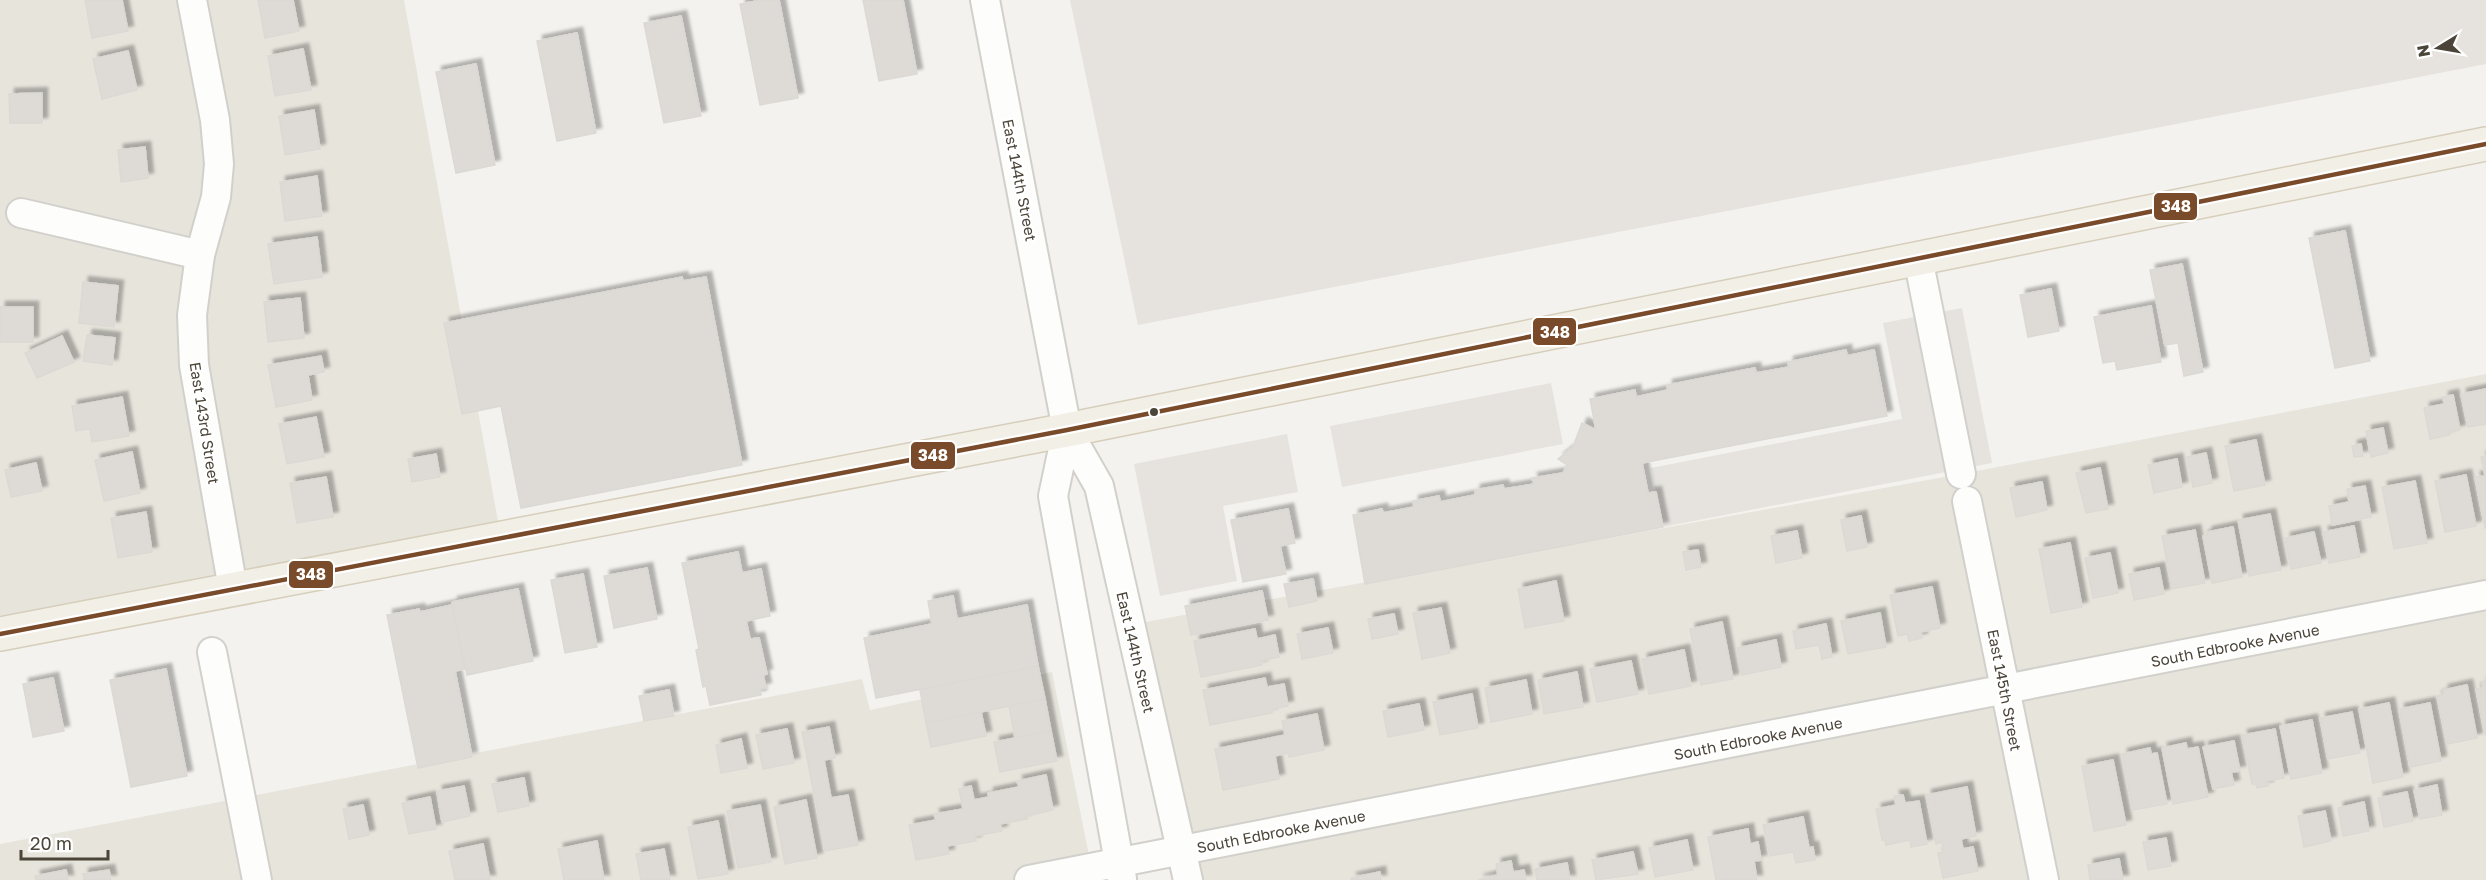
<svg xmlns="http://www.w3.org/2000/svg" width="2486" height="880" viewBox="0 0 2486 880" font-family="'Golos Text',sans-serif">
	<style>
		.residential { fill: #e7e4dc }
		.industrial { fill: #e6e2de }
		.parking { fill: #e6e3df }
		.building { fill: #dedbd6; stroke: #dcd9d4; stroke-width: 1.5; filter: url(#shadow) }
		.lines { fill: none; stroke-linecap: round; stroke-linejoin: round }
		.minor-casing { stroke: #d2d0cb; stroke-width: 32 }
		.major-casing { stroke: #d6cebb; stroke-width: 36 }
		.minor { stroke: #fdfdfc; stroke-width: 28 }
		.major { stroke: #f2efe6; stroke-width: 33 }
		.bus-1-casing { stroke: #fff; stroke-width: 9 }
		.bus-1 { stroke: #7a4b2a; stroke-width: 4.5 }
		.bus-dot { fill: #4b4439; stroke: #fff; stroke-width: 2 }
		.labels { text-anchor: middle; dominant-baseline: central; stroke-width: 5; stroke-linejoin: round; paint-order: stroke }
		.street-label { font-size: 15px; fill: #4b4439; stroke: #fff }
		.line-badge { stroke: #fff; stroke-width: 2 }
		.badge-label { font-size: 16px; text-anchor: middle; font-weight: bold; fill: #fff }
	</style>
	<defs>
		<filter id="shadow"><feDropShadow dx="5.5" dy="-5.5" stdDeviation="1.5" flood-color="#0004"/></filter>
	</defs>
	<rect width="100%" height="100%" fill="#f4f2ee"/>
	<g class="residential">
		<polygon points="0,0 404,0 501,538 0,636"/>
		<polygon points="2486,374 2486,880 1180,880 1129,625 1961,474"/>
		<polygon points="1052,672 1094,880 0,880 0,844 862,679 870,710"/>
	</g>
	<polygon class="industrial" points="1070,0 2486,0 2486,64 1138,325"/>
	<g class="parking">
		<polygon points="1962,308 1992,463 1663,527 1651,468 1902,419 1883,323"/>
		<polygon points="1551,383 1563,444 1342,487 1330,426"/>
		<polygon points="1287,434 1298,492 1223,506 1237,581 1160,596 1134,464"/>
	</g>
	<g class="building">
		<polygon points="85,0 122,0 128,31 92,38"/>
		<polygon points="258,0 293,0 299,31 265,38"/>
		<polygon points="762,0 779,0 798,98 760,105 740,4"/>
		<polygon points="863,0 903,0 917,74 879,81"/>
		<polygon points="681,16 701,116 664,123 644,23"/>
		<polygon points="577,33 596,133 557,141 537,41"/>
		<polygon points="303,49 311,90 275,96 268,56"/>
		<polygon points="128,51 137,90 102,99 93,59"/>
		<polygon points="476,64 495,165 456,173 436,72"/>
		<polygon points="42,93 42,123 10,123 9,94"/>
		<polygon points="314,110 320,149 285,155 279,116"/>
		<polygon points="145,147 148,178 121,182 118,150"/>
		<polygon points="317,176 322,216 285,221 280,182"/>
		<polygon points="2345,231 2370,361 2335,368 2309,238"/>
		<polygon points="317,237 322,277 274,284 268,244"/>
		<polygon points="2182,264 2203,372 2184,376 2178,343 2165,345 2150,270"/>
		<polygon points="682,277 683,281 706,277 742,465 521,508 501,406 462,414 444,323"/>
		<polygon points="83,282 118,286 114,327 79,323"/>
		<polygon points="2051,289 2059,331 2028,337 2020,295"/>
		<polygon points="300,298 304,338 268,342 264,302"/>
		<polygon points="2151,306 2161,362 2117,370 2115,361 2103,363 2094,317"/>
		<rect x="0" y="307" width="33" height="35"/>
		<polygon points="87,335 115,338 112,365 83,361"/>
		<polygon points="62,336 74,362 37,378 25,353"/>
		<polygon points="1846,350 1847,356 1874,350 1887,416 1642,463 1648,493 1656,492 1663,527 1365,584 1353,515 1382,509 1383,513 1414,507 1413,501 1439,496 1440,502 1475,495 1475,490 1503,485 1504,489 1534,484 1532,478 1563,473 1567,465 1558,459 1573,447 1582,423 1596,430 1590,399 1635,390 1636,397 1668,390 1667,385 1755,368 1756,373 1789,367 1788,362"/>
		<polygon points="321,356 324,372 308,375 312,400 276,407 268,365"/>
		<polygon points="2486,389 2486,424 2468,427 2461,394"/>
		<polygon points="2453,395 2460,430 2450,432 2450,435 2430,439 2424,408 2444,404 2443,397"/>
		<polygon points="122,397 129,436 92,442 90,429 76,431 72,406"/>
		<polygon points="316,417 324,457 287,464 279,424"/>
		<polygon points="2383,428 2388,453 2371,457 2366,431"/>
		<polygon points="2256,440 2265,485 2234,491 2225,446"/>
		<polygon points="2361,444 2363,456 2354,457 2352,446"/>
		<polygon points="132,452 140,493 104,501 95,460"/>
		<polygon points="2206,453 2212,483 2193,487 2187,457"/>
		<polygon points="436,454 440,477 412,482 408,459"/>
		<polygon points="2486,456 2486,528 2485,528 2475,477 2485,476 2481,457"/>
		<polygon points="2177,459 2182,487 2154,493 2148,465"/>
		<polygon points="36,463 42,491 11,497 5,470"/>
		<polygon points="2100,468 2108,509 2086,513 2076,473"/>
		<polygon points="2466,475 2476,526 2445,532 2435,481"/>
		<polygon points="326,477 333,517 297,523 290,483"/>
		<polygon points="2415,481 2427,543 2394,549 2382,487"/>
		<polygon points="2042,482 2047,510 2016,517 2010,488"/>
		<polygon points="2365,486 2371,517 2332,525 2329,506 2349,502 2347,489"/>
		<polygon points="1288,509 1295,543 1280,546 1286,574 1243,582 1231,520"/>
		<polygon points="146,512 152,552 118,558 111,518"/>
		<polygon points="2270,514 2281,570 2249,576 2238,520"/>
		<polygon points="1861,516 1867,547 1847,551 1841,520"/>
		<polygon points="2354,526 2360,557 2329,563 2323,532"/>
		<polygon points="2233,527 2242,577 2212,583 2203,536 2207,535 2207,532"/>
		<polygon points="2195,530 2205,583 2172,589 2162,536"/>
		<polygon points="1797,531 1802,558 1776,563 1771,536"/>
		<polygon points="2314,532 2321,563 2291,569 2285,538"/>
		<polygon points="2070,543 2082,607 2051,613 2039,549"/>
		<polygon points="1698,550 1701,567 1686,570 1683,552"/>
		<polygon points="738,552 742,573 761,569 770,616 746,621 750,639 759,638 767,674 763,675 766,688 760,689 761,695 710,705 706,686 703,687 696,650 699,649 682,563"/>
		<polygon points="2110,553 2118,593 2093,598 2085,558"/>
		<polygon points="647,568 657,619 614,628 604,576"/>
		<polygon points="2159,568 2164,594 2134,600 2129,574"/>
		<polygon points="583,574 597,647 565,653 551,580"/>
		<polygon points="1313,579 1317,601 1289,607 1284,584"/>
		<polygon points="1556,581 1564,621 1525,628 1518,589"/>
		<polygon points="1932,587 1940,628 1921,632 1922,638 1909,641 1907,634 1898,636 1890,595"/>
		<polygon points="518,589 533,661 467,675 452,602"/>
		<polygon points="1262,591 1268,620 1191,635 1185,606"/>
		<polygon points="953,596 957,619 1027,605 1038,666 876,698 864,638 932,624 928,601"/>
		<polygon points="452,605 465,669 455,671 472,757 418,768 387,615 419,609 420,612"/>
		<polygon points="1441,608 1450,653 1422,659 1413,613"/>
		<polygon points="1880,613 1886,647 1848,654 1841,621"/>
		<polygon points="1394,614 1398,634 1372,639 1368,619"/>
		<polygon points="1722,622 1733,679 1701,685 1690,629"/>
		<polygon points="1826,624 1832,657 1822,659 1819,645 1796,649 1793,631"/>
		<polygon points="1328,628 1333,653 1302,659 1297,634"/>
		<polygon points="1255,629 1257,639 1275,635 1279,657 1261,661 1262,665 1201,677 1194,641"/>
		<polygon points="1776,640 1781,667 1742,675 1737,648"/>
		<polygon points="1684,650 1691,686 1649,694 1642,659"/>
		<polygon points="1631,661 1638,694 1597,702 1590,669"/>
		<polygon points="1038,666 1045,699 926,723 920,690"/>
		<polygon points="166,669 187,776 131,787 110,680"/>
		<polygon points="1577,672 1583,707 1544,714 1538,680"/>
		<polygon points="53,678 64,731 33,737 23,684"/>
		<polygon points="1265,678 1267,687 1284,684 1288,706 1272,709 1272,713 1210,725 1203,690"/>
		<polygon points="1526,680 1532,714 1491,722 1485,688"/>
		<polygon points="2486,682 2486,735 2485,735 2476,689 2483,688 2482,683"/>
		<polygon points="2467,685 2477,738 2447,744 2437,696 2444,694 2443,690"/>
		<polygon points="669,690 674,716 644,721 639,696"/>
		<polygon points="1472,694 1478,728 1440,735 1433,702"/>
		<polygon points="1045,699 1051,731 1015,738 1009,706"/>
		<polygon points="2389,703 2403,777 2373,783 2359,709"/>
		<polygon points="2430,703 2441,761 2410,767 2399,709"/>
		<polygon points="1419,704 1424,730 1388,737 1383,711"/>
		<polygon points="981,712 986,736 931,747 926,723"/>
		<polygon points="2352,712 2360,753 2328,759 2320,718"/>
		<polygon points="1317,714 1324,750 1289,757 1288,753 1275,756 1279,779 1223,790 1215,749 1285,735 1282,721"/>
		<polygon points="2312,720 2322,773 2291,779 2280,726"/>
		<polygon points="829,727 835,758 824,760 831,798 848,795 858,845 825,851 802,732"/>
		<polygon points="787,729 794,763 763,769 756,735"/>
		<polygon points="2275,729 2284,778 2267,781 2268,786 2257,788 2256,784 2252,784 2242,735"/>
		<polygon points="1051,731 1057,761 1000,772 994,742"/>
		<polygon points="741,739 747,768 721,773 716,745"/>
		<polygon points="2234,741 2240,771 2231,772 2234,785 2213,789 2203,747"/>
		<polygon points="2186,743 2187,749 2198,747 2208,797 2173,804 2162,748"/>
		<polygon points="2150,748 2151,754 2157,753 2167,804 2133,810 2122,754"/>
		<polygon points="2113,760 2126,825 2094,831 2082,766"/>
		<polygon points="1046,775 1053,810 1026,816 1027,819 1000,824 1002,831 975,836 976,841 947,846 949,854 916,860 909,825 936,820 934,814 963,809 959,789 971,786 974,800 989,797 988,793 1019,787 1017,781"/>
		<polygon points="524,778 529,806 498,812 492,784"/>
		<polygon points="2437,785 2442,815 2420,819 2414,790"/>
		<polygon points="464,786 470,816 442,822 437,791"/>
		<polygon points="1967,787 1976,836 1961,839 1963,849 1973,847 1978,871 1943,878 1938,853 1944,852 1942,842 1936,844 1926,795"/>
		<polygon points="2407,792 2413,821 2384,827 2378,798"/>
		<polygon points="1903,795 1905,803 1919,801 1927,844 1911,847 1910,840 1886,845 1885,840 1882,840 1876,809 1896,805 1894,796"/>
		<polygon points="430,797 436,829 409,834 402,803"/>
		<polygon points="806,800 817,858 785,864 774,807"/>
		<polygon points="2364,802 2369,831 2343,836 2338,808"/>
		<polygon points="363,805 369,835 349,839 343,809"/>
		<polygon points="760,805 771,862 738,868 727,811"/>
		<polygon points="2325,811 2331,841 2304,847 2298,816"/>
		<polygon points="1803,817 1809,848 1813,847 1815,860 1796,863 1793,852 1770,856 1763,825"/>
		<polygon points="718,821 728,874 698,879 688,827"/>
		<polygon points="1748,829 1750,844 1758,842 1761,860 1754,861 1757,880 1716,880 1708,837"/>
		<polygon points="2166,838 2171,866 2148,870 2143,842"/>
		<polygon points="1687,840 1693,870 1655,877 1649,848"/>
		<polygon points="597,841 604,880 564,880 558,849"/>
		<polygon points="483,844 490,880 455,880 449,851"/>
		<polygon points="664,849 670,880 641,880 636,854"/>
		<polygon points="1633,852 1638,874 1596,880 1592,860"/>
		<polygon points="2119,859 2123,880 2090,880 2088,865"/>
		<polygon points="1511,861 1513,872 1524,870 1526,880 1478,880 1498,875 1496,864"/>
		<polygon points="1567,863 1570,880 1537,880 1535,869"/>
		<polygon points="66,870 68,880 36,880 35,876"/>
		<polygon points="109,870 111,880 84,880 83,874"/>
		<polygon points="1380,872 1381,880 1352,880 1351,878"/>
	</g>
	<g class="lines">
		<defs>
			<g id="minor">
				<polyline points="192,0 215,120 219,164 216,197 200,255 192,315 194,365 233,589"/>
				<polyline points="985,0 1067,430 1099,486 1188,880"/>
				<polyline points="21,213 200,255"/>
				<polyline points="1918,258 1961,474"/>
				<polyline points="1067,430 1053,496 1122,879"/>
				<polyline points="1967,501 2044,880"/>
				<polyline points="212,652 257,880"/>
				<polyline points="1029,880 2486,595"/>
			</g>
			<polyline id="major" points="0,634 1067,430 2486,144"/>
		</defs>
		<use href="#minor" class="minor-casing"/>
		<use href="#major" class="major-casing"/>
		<use href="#minor" class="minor"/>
		<use href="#major" class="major"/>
		<defs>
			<polyline id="bus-1" points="0,634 1067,430 2486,144"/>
		</defs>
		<use href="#bus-1" class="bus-1-casing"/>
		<use href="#bus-1" class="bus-1"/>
	</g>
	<circle class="bus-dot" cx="1154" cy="412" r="5"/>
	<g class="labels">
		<g class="street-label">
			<text transform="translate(1020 180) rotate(79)">East 144th Street</text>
			<text transform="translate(205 423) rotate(81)">East 143rd Street</text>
			<text transform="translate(2235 645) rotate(-11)">South Edbrooke Avenue</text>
			<text transform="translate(1136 652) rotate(77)">East 144th Street</text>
			<text transform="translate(2005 690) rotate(79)">East 145th Street</text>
			<text transform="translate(1758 738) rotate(-11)">South Edbrooke Avenue</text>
			<text transform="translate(1281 831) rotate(-11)">South Edbrooke Avenue</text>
		</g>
	</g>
	<g class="line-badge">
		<rect x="2153" y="192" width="45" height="29" rx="6" fill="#7a4b2a"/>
		<rect x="1532" y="317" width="45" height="29" rx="6" fill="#7a4b2a"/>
		<rect x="910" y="441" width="46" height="29" rx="6" fill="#7a4b2a"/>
		<rect x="288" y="560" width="46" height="29" rx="6" fill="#7a4b2a"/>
	</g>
	<g class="badge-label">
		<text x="2176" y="212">348</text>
		<text x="1555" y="338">348</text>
		<text x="933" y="461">348</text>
		<text x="311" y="580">348</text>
	</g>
	<g transform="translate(2438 48) rotate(259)" stroke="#ffffff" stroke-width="4.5" paint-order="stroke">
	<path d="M0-4.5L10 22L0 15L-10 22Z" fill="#4b4439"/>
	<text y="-9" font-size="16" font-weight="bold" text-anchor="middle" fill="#4b4439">N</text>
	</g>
	<path d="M21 850v9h87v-9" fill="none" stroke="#4b4439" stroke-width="3"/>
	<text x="30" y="850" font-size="18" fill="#4b4439" stroke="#ffffff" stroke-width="4.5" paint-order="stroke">20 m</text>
</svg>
